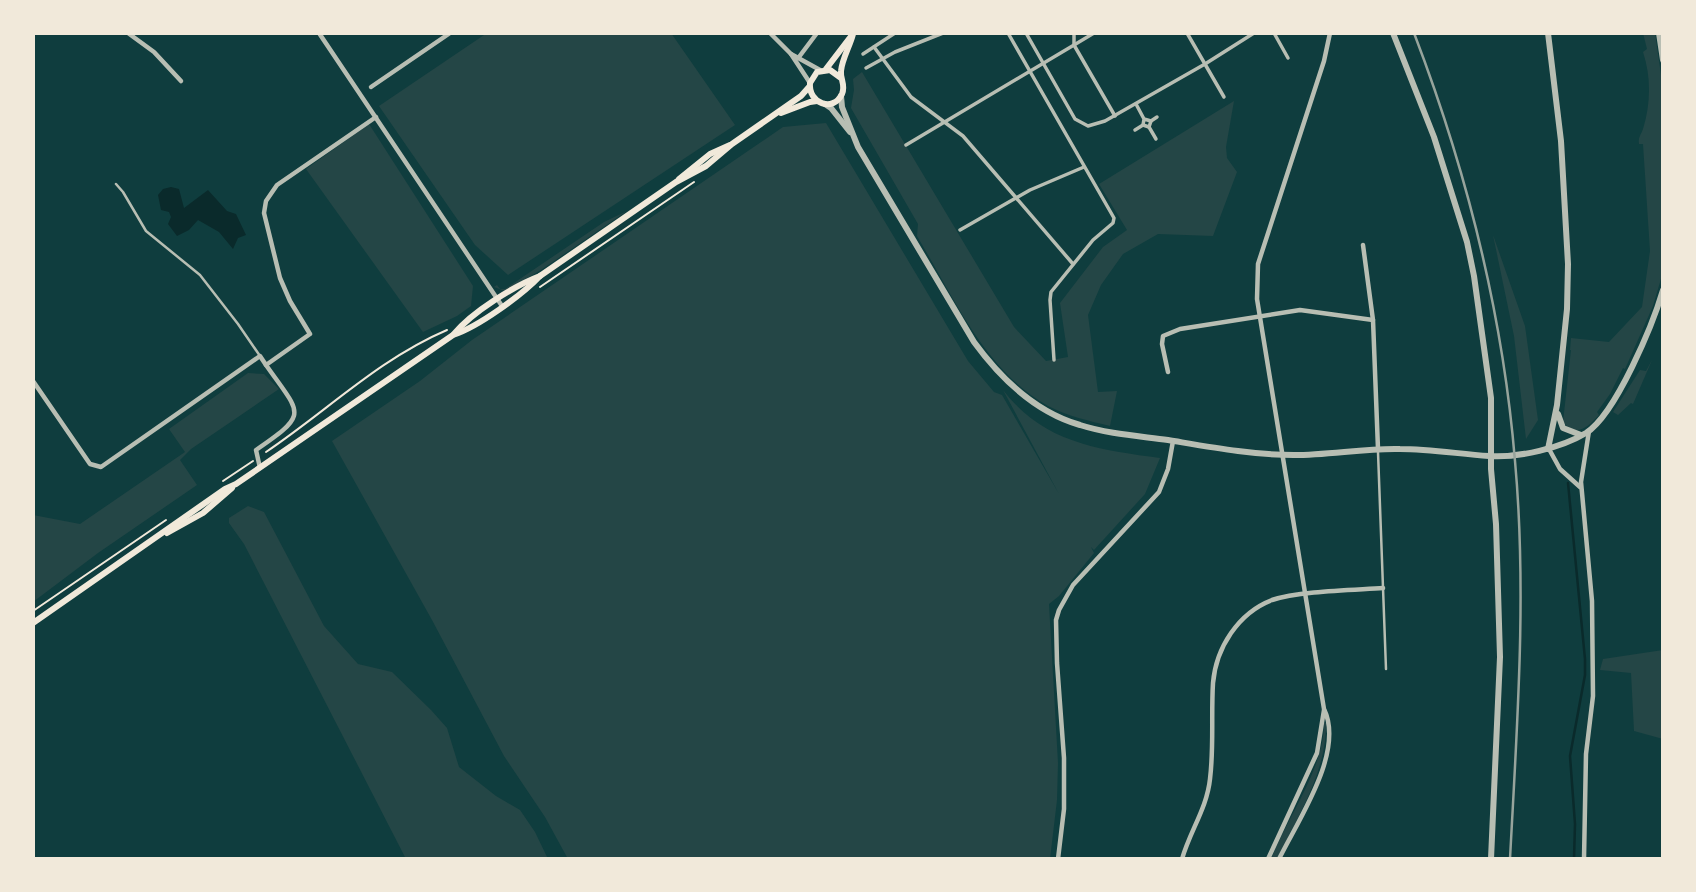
<svg xmlns="http://www.w3.org/2000/svg" width="1696" height="892" viewBox="0 0 1696 892" font-family="'PT Sans',sans-serif">
	<style>
		.green { fill: #244646 }
		.water { fill: #0a2a2b }
		.lines { fill: none; stroke-linecap: round; stroke-linejoin: round }
		.stream { stroke: #0a2a2b; stroke-width: 2.5 }
		.path { stroke: #f1e9da; stroke-width: 2 }
		.service { stroke: #b8beb3; stroke-width: 2.5 }
		.pedestrian { stroke: #b8beb3; stroke-width: 3.5 }
		.minor { stroke: #b8beb3; stroke-width: 4.5 }
		.tertiary { stroke: #b8beb3; stroke-width: 6 }
		.secondary { stroke: #f1e9da; stroke-width: 6 }
		.rail { stroke: #97a49c; stroke-width: 2.5 }
	</style>
	<rect width="100%" height="100%" fill="#0f3d3e"/>
	<g class="green">
		<polygon points="487,33 671,33 735,125 508,275 475,245 379,106"/>
		<path d="M 1643,33 L 1655,33 L 1663,89 L 1663,272 L 1653,306 L 1625,369 L 1623,368 L 1610,394 L 1597,412 L 1599,415 C 1588,427 1576,438 1563,422 L 1571,350 L 1570,350 L 1571,338 L 1609,342 L 1642,307 L 1650,251 L 1643,144 L 1639,144 C 1638,137 1641,135 1643,129 C 1651,103 1651,76 1643,52 L 1647,49 Z"/>
		<path d="M 862,72 L 1014,327 L 1046,361 L 1068,357 L 1060,303 L 1103,247 L 1127,230 L 1099,184 L 1234,101 L 1226,147 L 1227,158 L 1237,172 L 1213,236 L 1158,234 L 1123,254 L 1101,285 L 1088,315 L 1098,392 L 1117,391 L 1110,426 C 1089,421 1068,416 1048,406 C 985,371 953,296 917,236 L 918,224 L 851,108 L 854,90 L 853,79 Z"/>
		<path d="M 826,123 L 968,361 L 994,392 L 1002,395 L 1059,494 L 1003,390 C 1044,443 1097,449 1160,458 L 1145,494 L 1094,550 L 1091,547 L 1094,553 L 1059,596 L 1049,604 L 1058,763 L 1057,800 L 1050,859 L 568,859 L 545,817 L 504,756 L 432,620 L 332,441 L 420,381 L 472,340 L 783,127 Z"/>
		<polygon points="369,124 473,286 471,306 457,316 423,332 306,169"/>
		<polygon points="627,211 541,270 505,291 494,287 497,285 500,289 505,289 604,222"/>
		<polygon points="1493,235 1525,326 1538,420 1526,439 1514,336"/>
		<polygon points="1652,360 1633,404 1631,403 1618,415 1613,412 1640,370 1646,371"/>
		<polygon points="248,373 264,374 279,389 191,449 180,460 197,485 98,553 33,602 33,515 80,524 185,452 169,429"/>
		<polygon points="248,506 264,512 324,626 358,664 392,672 431,710 447,728 459,767 496,796 520,810 535,832 548,859 406,859 244,544 229,523 229,518"/>
		<polygon points="1663,650 1663,739 1634,731 1631,673 1600,670 1603,659"/>
		<path d="M 1324,723 L 1326,723 C 1327,771 1298,816 1277,859 L 1271,859 C 1288,816 1324,769 1324,723 Z"/>
	</g>
	<polygon class="water" points="171,187 179,189 184,208 208,190 227,211 236,214 246,235 238,238 233,249 219,232 198,220 189,230 177,236 168,224 171,217 169,212 161,210 158,195 163,189"/>
	<g class="lines">
		<polyline class="stream" points="1568,483 1585,659 1585,675 1570,756 1575,824 1574,859"/>
		<g class="path">
			<polyline points="540,287 694,182"/>
			<path d="M 266,452 C 327,411 379,359 447,330"/>
			<polyline points="223,481 253,461"/>
			<polyline points="33,611 166,520"/>
		</g>
		<g class="service">
			<polyline points="116,184 123,192 146,231 200,275 238,324 260,356"/>
			<polyline points="1378,452 1386,669"/>
		</g>
		<g class="pedestrian">
			<polyline points="1008,33 1114,218 1113,223 1093,240 1051,292 1050,300 1054,360"/>
			<polyline points="1026,33 1075,119 1088,126 1105,121 1205,64 1254,33"/>
			<polyline points="1187,33 1224,97"/>
			<polyline points="1274,33 1288,58"/>
			<polyline points="1074,45 1094,33"/>
			<polyline points="1074,45 1074,33"/>
			<polyline points="874,47 911,97 963,136 1073,264"/>
			<polyline points="863,54 895,33"/>
			<polyline points="866,68 895,52 943,33"/>
			<polyline points="1136,104 1144,119 1143,125 1149,127 1151,121 1144,119"/>
			<polyline points="1151,121 1157,117"/>
			<polyline points="1149,127 1156,139"/>
			<polyline points="1135,130 1143,125"/>
			<polyline points="906,145 1074,45 1115,116"/>
			<polyline points="960,230 1030,190 1084,167"/>
		</g>
		<g class="minor">
			<polyline points="128,33 154,52 181,81"/>
			<polyline points="319,33 502,306"/>
			<polyline points="770,33 791,54 810,83"/>
			<polyline points="791,54 820,70"/>
			<polyline points="799,57 817,33"/>
			<polyline points="371,87 450,33"/>
			<polyline points="1363,245 1373,320 1378,449"/>
			<polyline points="1168,372 1162,344 1163,336 1180,329 1300,310 1373,320"/>
			<polyline points="33,381 90,464 101,467 260,356 266,365 310,334 290,301 280,278 264,213 266,201 277,185 376,117"/>
			<polyline points="1549,449 1560,469 1580,487"/>
			<path d="M 260,468 L 256,450 C 310,413 301,415 266,365"/>
			<polyline points="1058,859 1064,809 1064,758 1057,663 1056,620 1059,610 1073,585 1159,492 1168,469 1173,441"/>
			<path d="M 1182,859 C 1190,831 1207,808 1210,779 C 1214,747 1211,715 1213,683 C 1216,648 1238,613 1272,600 C 1298,591 1354,590 1383,588"/>
			<polyline points="1268,859 1317,753 1324,710"/>
			<path d="M 1279,859 C 1298,820 1345,752 1324,709 L 1257,299 L 1258,264 L 1324,61 L 1330,33"/>
			<polyline points="1584,859 1586,754 1593,696 1592,601 1581,482 1589,431"/>
		</g>
		<g class="tertiary">
			<polyline points="1393,33 1434,137 1467,242 1474,276 1491,398 1491,469 1496,524 1500,657 1491,859"/>
			<polyline points="1548,33 1561,141 1568,264 1567,309 1557,405 1548,449"/>
			<polyline points="1659,33 1663,60"/>
			<path d="M 841,96 L 842,107 L 858,147 L 974,342 C 1001,379 1035,412 1080,425 C 1108,434 1139,436 1168,440 C 1210,447 1252,455 1294,455 C 1330,455 1365,448 1400,449 C 1430,449 1459,454 1489,456 C 1519,458 1561,448 1586,433 C 1616,414 1653,324 1663,290"/>
			<polyline points="825,104 831,108 850,132"/>
			<polyline points="1558,414 1563,428 1581,435"/>
		</g>
		<g class="secondary">
			<polyline points="826,69 852,35"/>
			<path d="M 841,78 L 830,70 L 817,72 L 810,83 C 808,103 833,113 842,94 C 846,85 840,79 841,71 C 842,59 850,46 853,34"/>
			<polyline points="781,113 810,102 817,101"/>
			<polyline points="679,179 710,154 730,145"/>
			<path d="M 454,334 C 472,312 514,286 540,276 L 676,182 L 706,166 L 732,144 L 801,96 L 809,87"/>
			<polyline points="167,533 203,513 232,488"/>
			<path d="M 33,623 L 225,489 L 236,484 L 453,335 C 478,327 522,295 540,276"/>
		</g>
		<path class="rail" d="M 1414,33 C 1466,169 1503,316 1515,461 C 1527,593 1517,726 1510,859"/>
	</g>
	<rect width="1696" height="892" fill="none" stroke="#f1e9da" stroke-width="70"/>
</svg>
